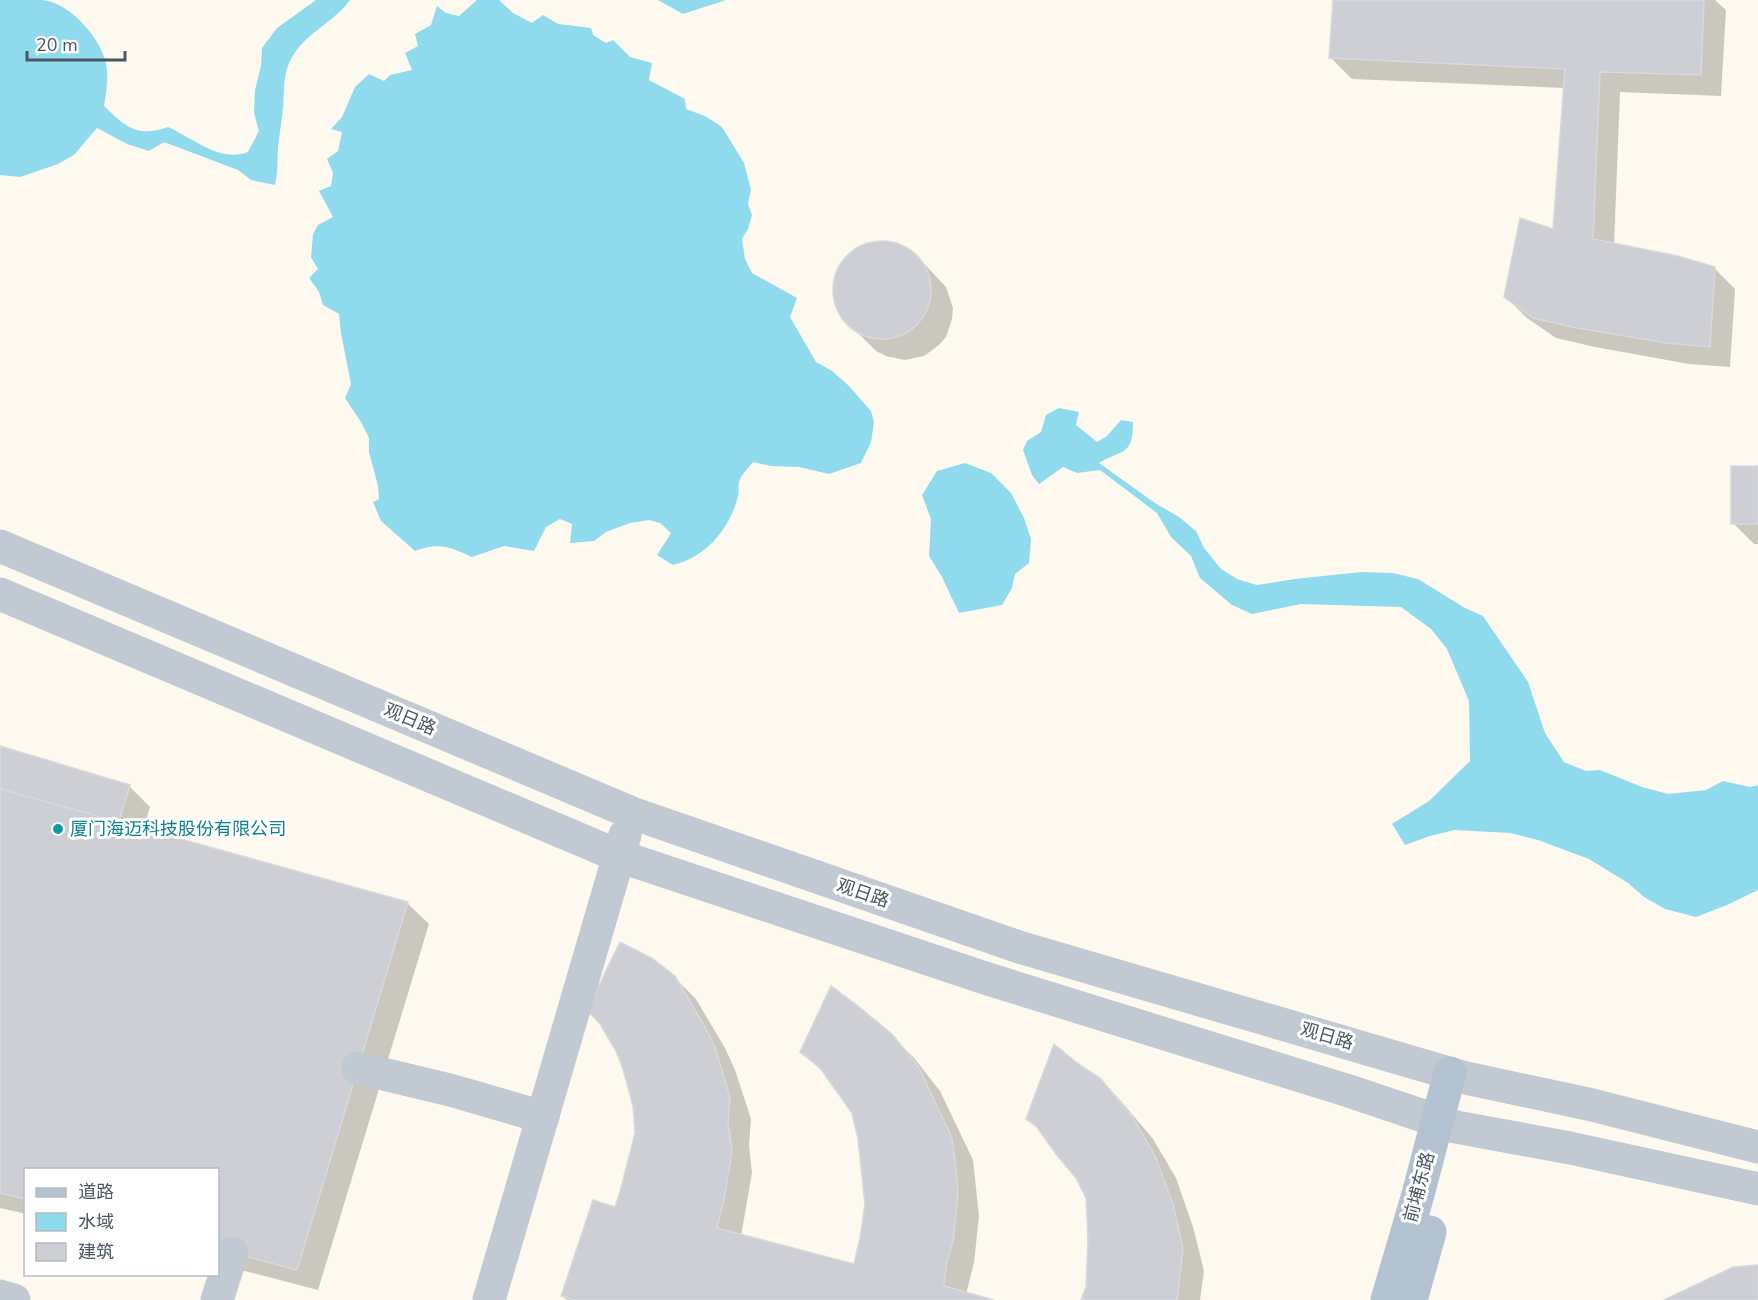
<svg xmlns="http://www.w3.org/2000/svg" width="1758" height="1300" viewBox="0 0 1758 1300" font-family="'Nunito Sans','Noto Sans SC',sans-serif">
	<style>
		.commercial { fill: #fdf9ef; fill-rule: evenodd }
		.water { fill: #90daee }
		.shadow { fill: #0003 }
		.building { fill: #cdcfd5; stroke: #d7d9de; stroke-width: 1.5 }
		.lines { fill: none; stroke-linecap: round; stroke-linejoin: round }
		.minor { stroke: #c1cad2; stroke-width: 33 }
		.major { stroke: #b3c2d1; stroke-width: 33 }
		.culture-dot { fill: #0f9aa8; stroke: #fff; stroke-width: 2 }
		.labels { text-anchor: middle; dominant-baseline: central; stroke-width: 6; stroke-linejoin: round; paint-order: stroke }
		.street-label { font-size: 18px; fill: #4a5661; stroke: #fff }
		.culture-label { font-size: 18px; fill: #0d838f; stroke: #fff; text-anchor: start }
	</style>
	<rect width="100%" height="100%" fill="#f5f3f3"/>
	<path class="commercial" d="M 0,0 L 1758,0 L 1758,1300 L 0,1300 ZM 26,1170 L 218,1170 L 218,1274 L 26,1274 Z"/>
	<g class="water">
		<path d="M 0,0 C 14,0 29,0 43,0 C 71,3 104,41 107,69 C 108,82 106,94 104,106 C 126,127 137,138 168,127 C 193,138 220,163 248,152 L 259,131 L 254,113 L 255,90 L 261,66 L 262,48 L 277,28 L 316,0 L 350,0 C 335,21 308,32 294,54 C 282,72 285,88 283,107 C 282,121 279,135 278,149 C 277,161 278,173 275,185 L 251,180 L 238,170 L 164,142 L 149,151 L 127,144 L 97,128 L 74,155 L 58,164 L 20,177 L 0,175 Z"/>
		<path d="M 477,0 L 499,0 L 513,13 L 532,23 L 543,15 L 558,24 L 591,28 L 593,35 L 606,43 L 613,40 L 630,57 L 652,63 L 649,80 L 685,99 L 686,109 L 705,116 L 722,127 L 744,163 L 751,190 L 748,204 L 752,215 L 748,229 L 742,239 L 745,259 L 752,273 L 797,298 L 790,317 L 816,362 L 832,371 L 848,385 L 871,411 L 874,422 L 871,442 L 861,463 L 829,474 L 799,467 L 771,466 L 753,462 C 748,468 741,475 739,482 C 738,486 739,491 738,496 C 730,529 706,557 673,565 L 657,555 L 671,533 L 660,523 L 649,520 L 630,523 L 606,532 L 594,541 L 570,543 L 572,524 L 560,519 L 546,527 L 534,551 L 504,546 L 472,557 C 449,547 441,542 415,551 L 381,521 L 373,502 L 379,499 L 378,486 L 369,452 L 369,438 L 361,422 L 345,398 L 351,384 L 341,333 L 339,314 L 323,305 L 319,292 L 309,278 L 318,269 L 311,257 L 313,234 L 318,225 L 333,217 L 319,191 L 331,186 L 333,173 L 327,159 L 338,151 L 342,132 L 331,129 L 342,117 L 355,87 L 369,74 L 384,81 L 390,75 L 412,70 L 405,53 L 418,46 L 415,34 L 431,25 L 437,6 L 446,13 L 459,16 Z"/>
		<polygon points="658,0 726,0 683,14"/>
		<path d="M 1059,408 L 1079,412 L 1076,425 L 1097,442 L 1107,436 L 1121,420 L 1133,422 C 1133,456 1123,449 1099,463 L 1155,503 L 1179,517 L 1196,531 L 1204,548 L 1221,569 L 1237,579 L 1257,585 L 1295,579 L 1361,572 L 1393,573 L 1418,579 L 1465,608 L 1483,616 L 1528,682 L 1545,733 L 1564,762 L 1586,771 L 1600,770 L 1642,787 L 1668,794 L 1706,790 L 1723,781 L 1750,787 L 1758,785 L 1758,890 L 1727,905 L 1696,917 L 1665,909 L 1644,897 L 1628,883 L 1589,859 L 1538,840 L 1510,833 L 1455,830 L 1430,836 L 1405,845 L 1392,824 L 1429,801 L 1470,761 L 1469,701 L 1447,649 L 1431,629 L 1401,607 L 1301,604 L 1252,614 L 1232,605 L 1200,578 L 1191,556 L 1171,537 L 1157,513 L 1100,470 L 1077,473 L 1063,467 L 1039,484 L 1032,475 L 1023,450 L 1027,441 L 1041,432 L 1046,415 Z"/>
		<polygon points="965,463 991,473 1011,493 1024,518 1031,539 1029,563 1015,574 1012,588 1002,605 959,613 942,577 929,556 931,519 922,495 937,471"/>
	</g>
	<g class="shadow">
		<polygon points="1335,0 1715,0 1726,10 1721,96 1620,92 1614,245 1714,268 1735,289 1730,367 1689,364 1595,347 1556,338 1527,318 1505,296 1555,231 1565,88 1352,79 1331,58"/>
		<polygon points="872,243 890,243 900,245 917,256 946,287 953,308 952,319 946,337 939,345 924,356 905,360 886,356 876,351 844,319 836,303 835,282 840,267 849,256 864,246"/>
		<polygon points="1758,468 1758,544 1754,544 1733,523"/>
		<polygon points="0,747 129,786 150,807 143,830 407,903 429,924 318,1290 218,1264 218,1170 26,1170 26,1214 0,1208"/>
		<polygon points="674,977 696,999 726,1050 735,1070 751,1119 749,1145 752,1173 741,1236 855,1266 866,1204 860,1139 853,1112 829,1078 802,1052 892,1036 914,1058 940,1091 973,1160 979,1216 974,1263 966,1294 988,1300 567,1300 562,1296 616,1209 622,1192"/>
		<polygon points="1076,1064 1099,1079 1121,1101 1153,1139 1176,1178 1193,1227 1204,1271 1200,1300 1083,1300 1087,1287 1090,1238 1087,1198 1077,1177 1048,1139 1028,1119"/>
	</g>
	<g class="building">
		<polygon points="1333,0 1704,0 1701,75 1600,72 1593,239 1678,256 1715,267 1710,347 1666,343 1572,327 1533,318 1504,297 1520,218 1553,229 1565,69 1329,58"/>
		<circle cx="882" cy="290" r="49"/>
		<rect x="1731" y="466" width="27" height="58"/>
		<polygon points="0,746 130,785 94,901 0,873"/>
		<polygon points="0,789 408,902 297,1270 218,1249 218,1170 26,1170 26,1199 0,1193"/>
		<polygon points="620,942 653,959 675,976 705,1027 715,1047 730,1097 728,1123 732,1151 724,1199 717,1228 854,1264 860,1238 865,1204 858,1139 852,1113 820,1068 800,1052 831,986 858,1006 893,1035 919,1068 952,1138 956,1168 958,1194 953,1241 946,1266 944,1286 994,1300 575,1300 561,1296 593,1200 615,1207 620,1192 635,1133 633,1106 623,1069 616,1051 600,1024 587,1010"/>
		<polygon points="1054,1044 1077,1063 1100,1078 1132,1116 1155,1156 1173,1204 1183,1249 1177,1300 1081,1300 1086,1287 1087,1263 1088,1238 1086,1198 1076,1178 1056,1154 1037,1127 1026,1119"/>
		<polygon points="1758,1265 1758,1300 1664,1300 1733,1267"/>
	</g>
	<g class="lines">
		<g class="minor">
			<polyline points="0,546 632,813 1019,947 1466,1078 1588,1104 1758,1147"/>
			<polyline points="0,594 619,856 988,979 1349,1091 1456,1127 1570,1148 1758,1189"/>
			<polyline points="358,1068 450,1090 543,1117"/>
			<polyline points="0,1296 14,1300"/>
			<polyline points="217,1300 232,1253"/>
			<polyline points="489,1300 625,835"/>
		</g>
		<g class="major">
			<polyline points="1387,1300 1417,1198 1450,1073"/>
			<polyline points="1411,1300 1430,1232"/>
		</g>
	</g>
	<circle class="culture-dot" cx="58" cy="829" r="6"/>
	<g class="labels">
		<g class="street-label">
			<text transform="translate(410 719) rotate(23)">观日路</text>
			<text transform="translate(863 893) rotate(19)">观日路</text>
			<text transform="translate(1327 1036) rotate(16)">观日路</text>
			<text transform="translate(1419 1187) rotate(-75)">前埔东路</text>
		</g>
		<g class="culture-label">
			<text x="70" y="829">厦门海迈科技股份有限公司</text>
		</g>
	</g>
	<rect x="24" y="1168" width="195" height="108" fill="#ffffff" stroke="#b7bbc0" stroke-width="1.5"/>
	<rect x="36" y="1188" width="30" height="9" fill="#b3c2d1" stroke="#b7bbc0" stroke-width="1.5"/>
	<text x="78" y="1198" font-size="18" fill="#4a5661">道路</text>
	<rect x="36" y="1213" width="30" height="18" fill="#90daee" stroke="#b7bbc0" stroke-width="1.5"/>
	<text x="78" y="1228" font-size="18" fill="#4a5661">水域</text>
	<rect x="36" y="1243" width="30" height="18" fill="#cdcfd5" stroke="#b7bbc0" stroke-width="1.5"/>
	<text x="78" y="1258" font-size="18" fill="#4a5661">建筑</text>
	<path d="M27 51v9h98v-9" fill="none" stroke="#4a5661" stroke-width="3"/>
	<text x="36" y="51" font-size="18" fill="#4a5661" stroke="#ffffff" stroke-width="4.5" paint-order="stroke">20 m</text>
</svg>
